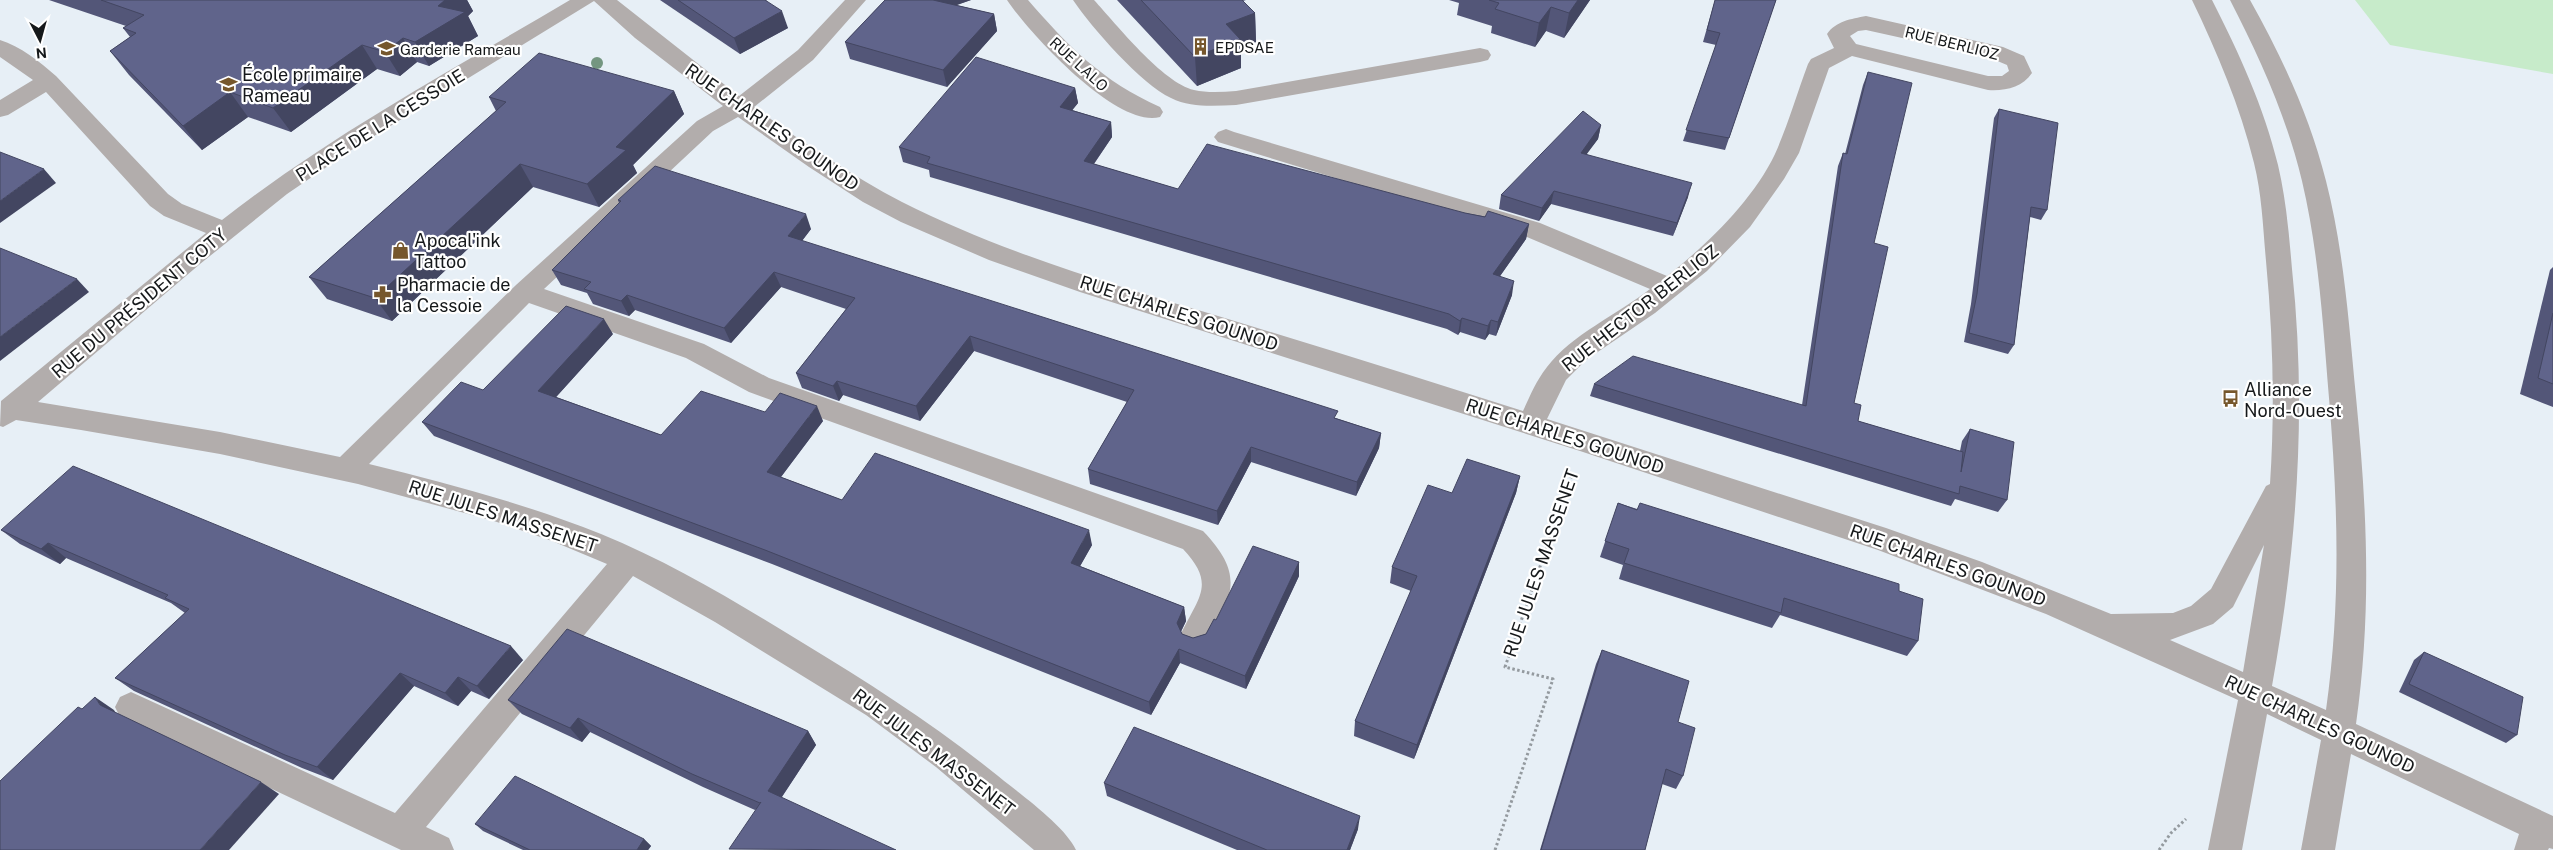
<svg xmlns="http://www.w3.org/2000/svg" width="2553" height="850" viewBox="0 0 2553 850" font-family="'Public Sans',sans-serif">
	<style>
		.green { fill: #c7ebca }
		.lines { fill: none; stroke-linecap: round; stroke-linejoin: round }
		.path { stroke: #949a9f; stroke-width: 3; stroke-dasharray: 2.5 2.5; stroke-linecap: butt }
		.minor { fill: #b2adac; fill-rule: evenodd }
		.tree { fill: #749680 }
		.wall { fill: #535678 }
		.shaded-wall { fill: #434661 }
		.building { fill: #60648b; stroke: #434661 }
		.labels { text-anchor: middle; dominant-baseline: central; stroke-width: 4.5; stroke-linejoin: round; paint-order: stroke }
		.far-street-label { font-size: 15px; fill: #16191b; stroke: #fff }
		.far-poi-label { font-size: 15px; fill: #16191b; stroke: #fff; text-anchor: start }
		.poi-label { font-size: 18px; fill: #16191b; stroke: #fff; text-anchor: start }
		.street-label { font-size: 18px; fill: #16191b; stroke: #fff }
	</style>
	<rect width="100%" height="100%" fill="#e7eff6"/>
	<polygon class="green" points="2355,0 2553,0 2553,74 2390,45"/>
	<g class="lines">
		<g class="path">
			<polyline points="1495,850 1553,679 1505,667 1572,475"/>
			<polyline points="2159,850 2171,833 2186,819"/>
		</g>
		<g class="minor">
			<path d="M 570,0 L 617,0 L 739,96 L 798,50 L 845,0 L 866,0 L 813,60 L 754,107 C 801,141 850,175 902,202 C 1005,254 1117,286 1228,319 C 1327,349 1425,380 1523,411 C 1530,396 1536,381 1547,367 C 1571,335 1618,314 1650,289 L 1522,235 L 1218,142 L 1214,137 L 1218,132 L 1226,129 L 1234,132 L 1540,223 L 1667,276 C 1707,245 1753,200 1775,154 C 1788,125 1797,93 1808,64 L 1811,59 L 1834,48 L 1827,34 C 1836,21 1851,19 1866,16 L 2003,47 L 2024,56 L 2032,73 C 2022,88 2005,91 1988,90 L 1852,56 L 1829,68 L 1799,153 L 1784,179 L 1750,227 L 1707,271 L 1655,313 L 1586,360 L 1566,380 L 1547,419 L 1886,528 L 1982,562 L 2111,614 L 2173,613 L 2191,606 L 2211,589 L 2266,486 L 2270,484 C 2275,409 2273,335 2266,261 C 2263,228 2262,195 2254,163 C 2240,106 2217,52 2192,0 L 2212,0 C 2239,53 2264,107 2278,165 C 2286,199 2289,234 2292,269 C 2307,410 2297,547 2272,686 L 2326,710 C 2341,603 2338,506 2329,398 C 2323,326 2319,253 2302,181 C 2287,118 2260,58 2230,0 L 2250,0 C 2282,57 2310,117 2326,181 C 2344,251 2349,325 2356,397 C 2367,511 2372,610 2356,724 L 2553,816 L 2553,849 L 2549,848 L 2548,850 L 2514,850 L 2519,834 L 2351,754 L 2335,850 L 2301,850 L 2321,740 L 2267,714 L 2242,850 L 2208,850 L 2238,700 L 2046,614 L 1878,550 L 1580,451 L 1080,292 L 989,260 L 901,222 L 863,202 L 809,167 L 738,117 L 713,131 L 544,289 L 704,344 L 769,378 L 1203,531 C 1247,577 1231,596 1206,646 L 1195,650 L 1184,646 L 1180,636 C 1198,597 1217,585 1183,549 L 749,392 L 686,358 L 529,303 L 369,464 C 447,483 526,504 601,534 C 672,563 738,603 803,643 C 869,683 933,724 993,772 C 1016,791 1065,825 1076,850 L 1034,850 L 936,767 L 866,715 L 715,622 L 633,576 L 426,827 L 449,838 L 454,850 L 401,850 L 120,717 L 115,707 L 120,697 L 131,692 L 142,697 L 395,813 L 607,564 L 552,541 L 494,521 L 358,484 L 220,454 L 81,430 L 16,420 L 3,427 L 0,426 L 1,401 L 206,233 L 164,216 L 150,206 L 46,92 L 8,115 L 0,117 L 0,100 L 33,80 L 0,57 L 0,40 C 20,46 40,62 56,76 L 168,194 L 182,204 L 222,220 C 330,135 452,70 570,0 ZM 594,1 L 635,38 L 723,106 L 697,121 L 516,285 L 340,457 L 220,432 L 38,402 L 200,264 L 287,194 L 353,149 ZM 1866,30 L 1988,57 L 2007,65 L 2009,71 L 2002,76 L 1988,76 L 1856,44 L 1850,36 L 1858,31 ZM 2264,545 L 2243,672 L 2170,640 L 2213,624 L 2233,607 Z"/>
			<path d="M 1007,0 L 1028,0 C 1069,47 1102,81 1160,107 L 1163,112 L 1160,117 C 1117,129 1029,33 1007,0 Z"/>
			<path d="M 1073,0 L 1094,0 C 1116,24 1163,83 1194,90 C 1207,93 1222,92 1236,91 L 1480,48 L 1488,50 L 1491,55 L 1488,60 L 1480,62 L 1236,105 C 1214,106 1191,108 1171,98 C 1141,84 1092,28 1073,0 Z"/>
		</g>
	</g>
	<circle class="tree" cx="597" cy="63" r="6"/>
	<g class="wall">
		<polygon points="49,0 467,0 473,11 468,16 478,36 429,66 417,62 400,76 377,69 291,132 248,117 202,150 129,75 110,51 130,37 123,28 126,26"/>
		<polygon points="660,0 766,0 788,28 740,54"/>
		<polygon points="885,0 971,0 956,5 994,14 997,31 947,87 850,59 845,42"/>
		<polygon points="1117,0 1246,0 1243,1 1255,13 1256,42 1241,48 1241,68 1197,86"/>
		<polygon points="1449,0 1590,0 1564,38 1546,31 1535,47 1491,33 1492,26 1457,15 1459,3"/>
		<polygon points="1715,0 1776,0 1725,150 1683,141 1716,45 1703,42"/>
		<polygon points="1868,72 1874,243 1854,403 1858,421 1960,451 1962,441 1970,429 2007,500 1998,512 1955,499 1951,506 1590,396 1594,384 1802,405 1838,166 1843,153 1845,154 1863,85"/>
		<polygon points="1075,88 1078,103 1072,110 1111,122 1112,137 1094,164 1178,189 1465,213 1529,224 1526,239 1500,276 1512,295 1496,336 1489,334 1485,340 1460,332 1458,335 1447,329 930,177 929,170 903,162 899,147"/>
		<polygon points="674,91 684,114 633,165 637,173 599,207 533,187 392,321 327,299 309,277 496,111 489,97"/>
		<polygon points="1999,109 2047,210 2041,220 2030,217 2014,345 2008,354 1964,342 1971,304 1994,118"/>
		<polygon points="1601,125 1598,139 1586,154 1688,197 1673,236 1551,204 1539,221 1499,209 1501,195"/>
		<polygon points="618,200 811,229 802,241 1381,433 1379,448 1356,496 1251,462 1218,525 1090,484 1088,469 1127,402 974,351 920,421 843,395 839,401 802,388 796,373 846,309 781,287 731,343 635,310 629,316 593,304 587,293 561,285 552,270 619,203"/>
		<polygon points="2553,267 2553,407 2520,394 2550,270"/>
		<polygon points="613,334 556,397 661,435 765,412 823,421 781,477 842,500 1092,545 1080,566 1184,607 1186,621 1181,632 1182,634 1193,638 1206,634 1216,620 1299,562 1299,576 1246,689 1180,663 1151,715 772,564 434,436 422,422 483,390"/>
		<polygon points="1520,476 1516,493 1414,759 1354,736 1355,721 1411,591 1390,583 1392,567 1452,493"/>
		<polygon points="1618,503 1899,591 1918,641 1907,656 1780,615 1772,628 1619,579 1623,565 1600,557"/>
		<polygon points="1,530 523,660 489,699 471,691 458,706 414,686 333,780 302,768 134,691 115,678 185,613 171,603 66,558 60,564 20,544"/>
		<polygon points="1602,650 1678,722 1683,776 1676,789 1662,784 1645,850 1540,850 1596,664"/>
		<polygon points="2424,652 2517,735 2506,743 2399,692 2414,660"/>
		<polygon points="508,700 808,731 816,745 782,797 755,810 703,787 590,732 582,742 522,714"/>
		<polygon points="1104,783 1358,829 1350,850 1237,850 1107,796"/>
		<polygon points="475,824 644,839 651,846 648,850 523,850 483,831"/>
	</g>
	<g class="shaded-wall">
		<polygon points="445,0 467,0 473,11 468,16 478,36 429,66 415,42 438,6"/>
		<polygon points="926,0 971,0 929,15"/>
		<polygon points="1578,0 1590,0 1564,38 1569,13"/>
		<polygon points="1551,7 1546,31 1535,47 1539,23"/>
		<polygon points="782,11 788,28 740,54 734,38"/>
		<polygon points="1255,13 1256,42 1241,48 1241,68 1197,86 1195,57 1226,24"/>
		<polygon points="994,14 997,31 947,87 943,70"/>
		<polygon points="403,38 417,62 400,76 385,52"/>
		<polygon points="362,45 377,69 291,132 273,108"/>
		<polygon points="1075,88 1078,103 1063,122 1060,107"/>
		<polygon points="674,91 684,114 633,165 637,173 599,207 587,184 616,147"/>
		<polygon points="230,92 248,117 202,150 183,126"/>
		<polygon points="1111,122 1112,137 1086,175 1084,161"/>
		<polygon points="1601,125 1598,139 1578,166 1581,153"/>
		<polygon points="520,164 533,187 392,321 375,298"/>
		<polygon points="44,169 56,183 0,223 0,201"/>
		<polygon points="1692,183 1688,197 1673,236 1677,223"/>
		<polygon points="1554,191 1551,204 1539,221 1542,208"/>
		<polygon points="806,214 811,229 794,251 788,236"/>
		<polygon points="1529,224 1526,239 1491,289 1493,274"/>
		<polygon points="774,272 781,287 731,343 724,328"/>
		<polygon points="77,279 89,292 0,361 0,337"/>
		<polygon points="1514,281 1512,295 1496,336 1498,322"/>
		<polygon points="627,295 635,310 629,316 621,301"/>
		<polygon points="1462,318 1460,332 1458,335 1460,321"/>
		<polygon points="604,319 613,334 548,406 538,391"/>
		<polygon points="1491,320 1489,334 1485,340 1488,326"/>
		<polygon points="970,336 974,351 920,421 916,406"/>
		<polygon points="837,381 843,395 839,401 833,386"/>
		<polygon points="817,406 823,421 774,486 767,472"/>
		<polygon points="1381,433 1379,448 1356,496 1357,482"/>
		<polygon points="1251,447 1251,462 1218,525 1217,511"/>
		<polygon points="1520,476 1516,493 1414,759 1417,745"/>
		<polygon points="1089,530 1092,545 1074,577 1071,563"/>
		<polygon points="48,543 66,558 60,564 41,549"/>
		<polygon points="1299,562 1299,576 1246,689 1245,676"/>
		<polygon points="1184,607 1186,621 1178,637 1177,623"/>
		<polygon points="511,646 523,660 489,699 477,686"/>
		<polygon points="1179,649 1180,663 1151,715 1149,702"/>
		<polygon points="400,673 414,686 333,780 317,767"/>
		<polygon points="458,677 471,691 458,706 445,693"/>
		<polygon points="95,697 114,710 119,719 100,705"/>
		<polygon points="578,718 590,732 582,742 570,728"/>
		<polygon points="808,731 816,745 777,804 768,791"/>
		<polygon points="261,782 279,794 229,850 200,850"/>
		<polygon points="1360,816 1358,829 1350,850 1347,850"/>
		<polygon points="644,839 651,846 648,850 637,850"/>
	</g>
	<g class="building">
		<polygon points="101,0 445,0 438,6 465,12 415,42 403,38 385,52 362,45 273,108 230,92 183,126 110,51 136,33 123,28 144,15"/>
		<polygon points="678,0 765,0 782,11 734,38"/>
		<polygon points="885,0 933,0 994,14 943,70 845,42"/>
		<polygon points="1141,0 1242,0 1255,13 1226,24 1240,39 1195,57"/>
		<polygon points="1489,0 1578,0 1569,13 1551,7 1539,23 1495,9 1499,3"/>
		<polygon points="1715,0 1776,0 1729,138 1686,130 1720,33 1707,30"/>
		<polygon points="539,53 674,91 616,147 626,150 587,184 520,164 375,298 309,277 506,102 489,97"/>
		<polygon points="976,57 1075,88 1060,107 1111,122 1084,161 1178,189 1207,144 1465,213 1485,217 1488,211 1529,224 1493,274 1514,281 1498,322 1491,320 1488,326 1462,318 1460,321 1449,314 927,163 930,157 899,147"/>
		<polygon points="1868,72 1912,83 1874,243 1888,247 1854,403 1861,405 1858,421 1963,452 1961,472 1970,429 2014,442 2007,500 1960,486 1959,494 1594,384 1633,356 1806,406 1843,153 1847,154"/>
		<polygon points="1999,109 2058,123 2047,210 2031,207 2014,345 1969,333 1977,294"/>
		<polygon points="1583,111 1601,125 1581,153 1692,183 1677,223 1554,191 1542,208 1501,195"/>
		<polygon points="0,152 44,169 0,201"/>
		<polygon points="655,166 806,214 788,236 1338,411 1334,418 1381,433 1357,482 1251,447 1217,511 1088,469 1134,390 970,336 916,406 837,381 833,386 796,373 855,298 774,272 724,328 627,295 621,301 584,289 591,282 552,270 621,201 618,200"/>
		<polygon points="0,248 77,279 0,337"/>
		<polygon points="566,306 604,319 538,391 661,435 701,391 765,412 780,393 817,406 767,472 842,500 875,453 1089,530 1071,563 1184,607 1177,623 1182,634 1193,638 1206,634 1214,619 1216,620 1253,546 1299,562 1245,676 1179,649 1149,702 765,550 422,422 461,382 483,390"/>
		<polygon points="2553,313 2553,384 2538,378"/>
		<polygon points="1467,459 1520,476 1417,745 1355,721 1417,576 1392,567 1428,485 1452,493"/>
		<polygon points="73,466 511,646 477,686 458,677 445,693 400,673 317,767 285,755 115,678 189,609 165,598 168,595 48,543 41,549 1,530"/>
		<polygon points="1618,503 1637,510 1640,503 1899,584 1899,591 1923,599 1918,641 1784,598 1781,613 1624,563 1629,549 1605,541"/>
		<polygon points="567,629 808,731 768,791 896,850 729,849 761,802 760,803 692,774 578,718 570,728 508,700"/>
		<polygon points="1602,650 1689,681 1678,722 1695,728 1683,776 1666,769 1645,850 1541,850"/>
		<polygon points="2424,652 2523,697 2517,735 2409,684"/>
		<polygon points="95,697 100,705 261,782 200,850 0,850 0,781 78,707 82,709"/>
		<polygon points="1134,727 1360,816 1347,850 1267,850 1104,783"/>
		<polygon points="515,776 644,839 637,850 530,850 475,824"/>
	</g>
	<defs>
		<symbol id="building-bare" viewBox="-9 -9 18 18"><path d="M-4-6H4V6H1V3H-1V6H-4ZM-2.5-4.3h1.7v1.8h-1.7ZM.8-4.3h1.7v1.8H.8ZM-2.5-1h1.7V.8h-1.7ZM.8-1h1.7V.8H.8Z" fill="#76572c" stroke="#fff" stroke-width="2.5" paint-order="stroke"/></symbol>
		<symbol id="school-bare" viewBox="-9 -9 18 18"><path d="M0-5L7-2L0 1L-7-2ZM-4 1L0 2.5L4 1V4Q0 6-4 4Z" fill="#76572c" stroke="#fff" stroke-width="2.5" paint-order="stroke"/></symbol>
		<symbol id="shop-bare" viewBox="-9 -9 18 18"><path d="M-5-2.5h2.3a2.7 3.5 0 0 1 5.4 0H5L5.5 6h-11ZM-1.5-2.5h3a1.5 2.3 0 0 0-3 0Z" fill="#76572c" stroke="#fff" stroke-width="2.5" paint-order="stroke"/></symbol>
		<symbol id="pharmacy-bare" viewBox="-9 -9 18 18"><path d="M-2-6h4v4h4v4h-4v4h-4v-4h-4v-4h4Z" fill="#76572c" stroke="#fff" stroke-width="2.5" paint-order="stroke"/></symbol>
		<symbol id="bus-bare" viewBox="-9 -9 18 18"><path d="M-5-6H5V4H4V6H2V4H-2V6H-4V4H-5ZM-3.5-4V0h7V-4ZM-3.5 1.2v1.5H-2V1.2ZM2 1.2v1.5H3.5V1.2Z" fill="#76572c" stroke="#fff" stroke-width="2.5" paint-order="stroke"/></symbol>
	</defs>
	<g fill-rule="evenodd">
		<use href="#building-bare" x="1188" y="34" width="25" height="25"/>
		<use href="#school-bare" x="374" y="36" width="25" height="25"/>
		<use href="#school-bare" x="216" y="72" width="25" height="25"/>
		<use href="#shop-bare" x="388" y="238" width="25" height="25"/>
		<use href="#pharmacy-bare" x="370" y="282" width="25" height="25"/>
		<use href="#bus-bare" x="2218" y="386" width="25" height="25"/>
	</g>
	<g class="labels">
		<g class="far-street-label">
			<text transform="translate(1952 43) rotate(14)">RUE BERLIOZ</text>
			<text transform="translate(1079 64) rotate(42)">RUE LALO</text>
		</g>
		<g class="far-poi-label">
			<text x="1215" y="47">EPDSAE</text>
			<text x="400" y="49">Garderie Rameau</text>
		</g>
		<g class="poi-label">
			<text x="242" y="74">École primaire<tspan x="242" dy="21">Rameau</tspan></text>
			<text x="414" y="240">Apocal'ink<tspan x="414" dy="21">Tattoo</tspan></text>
			<text x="397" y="284">Pharmacie de<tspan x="397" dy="21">la Cessoie</tspan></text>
			<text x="2244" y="389">Alliance<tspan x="2244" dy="21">Nord-Ouest</tspan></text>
		</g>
		<g class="street-label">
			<text transform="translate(380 125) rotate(-32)">PLACE DE LA CESSOIE</text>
			<text transform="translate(772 127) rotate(35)">RUE CHARLES GOUNOD</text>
			<text transform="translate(139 303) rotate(-40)">RUE DU PRÉSIDENT COTY</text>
			<text transform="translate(1640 308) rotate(-38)">RUE HECTOR BERLIOZ</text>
			<text transform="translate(1179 313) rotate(18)">RUE CHARLES GOUNOD</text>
			<text transform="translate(1565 436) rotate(18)">RUE CHARLES GOUNOD</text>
			<text transform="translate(503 516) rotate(18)">RUE JULES MASSENET</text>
			<text transform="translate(1541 563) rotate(-71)">RUE JULES MASSENET</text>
			<text transform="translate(1948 565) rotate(20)">RUE CHARLES GOUNOD</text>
			<text transform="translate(2320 724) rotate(25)">RUE CHARLES GOUNOD</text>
			<text transform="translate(934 752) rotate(37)">RUE JULES MASSENET</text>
		</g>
	</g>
	<g transform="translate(40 40) rotate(174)" stroke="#ffffff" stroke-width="4" paint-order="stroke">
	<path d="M0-4L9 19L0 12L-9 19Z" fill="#16191b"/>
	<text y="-8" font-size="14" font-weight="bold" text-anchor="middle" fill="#16191b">N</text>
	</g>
</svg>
